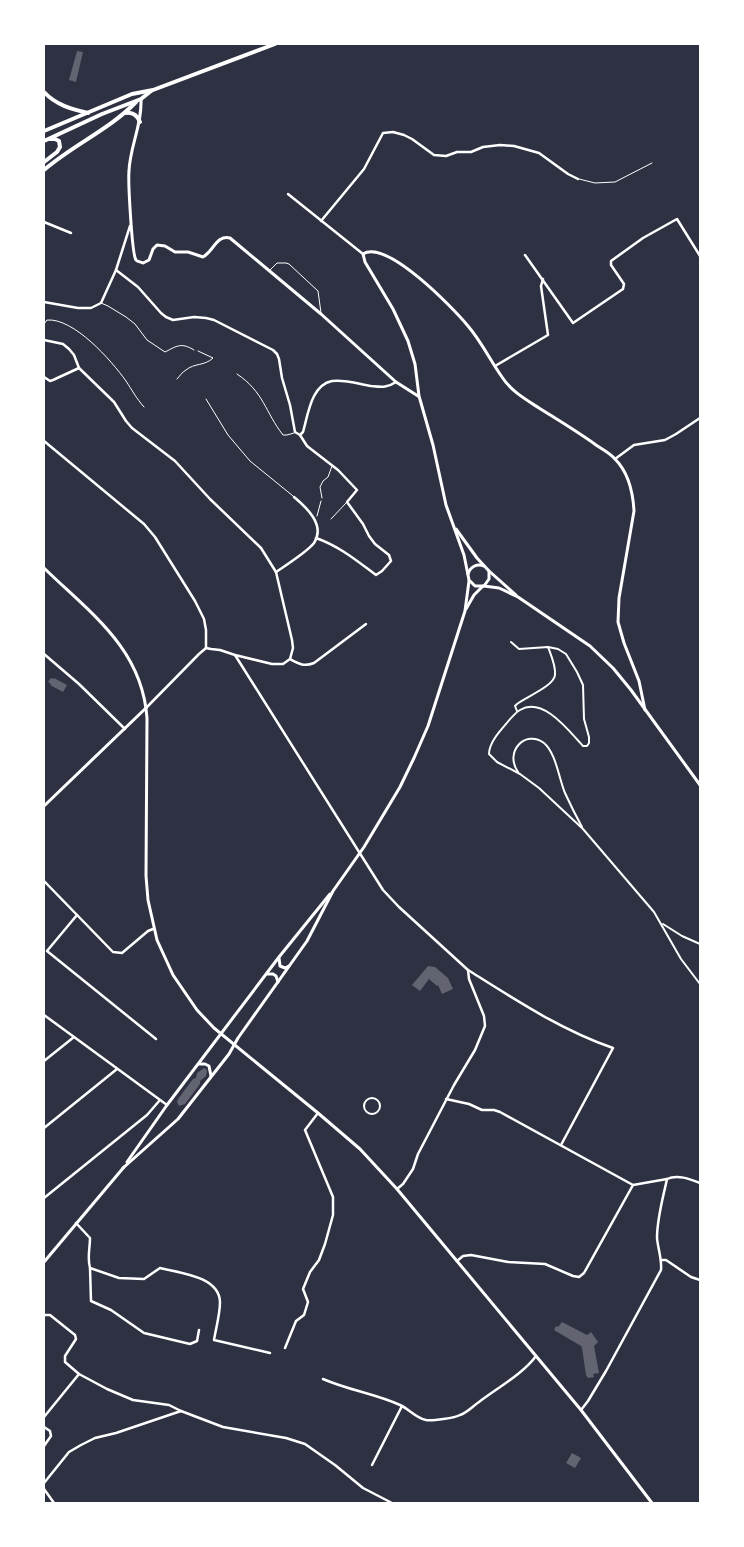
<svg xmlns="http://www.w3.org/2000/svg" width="744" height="1547" viewBox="0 0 744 1547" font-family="'Archivo Narrow',sans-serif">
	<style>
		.building { fill: #626471 }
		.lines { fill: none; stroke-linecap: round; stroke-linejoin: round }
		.path { stroke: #fff; stroke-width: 1 }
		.service { stroke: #fff; stroke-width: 1 }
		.pedestrian { stroke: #fff; stroke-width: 2 }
		.minor { stroke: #fff; stroke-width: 2.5 }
		.tertiary { stroke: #fff; stroke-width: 3 }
		.secondary { stroke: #fff; stroke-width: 3 }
		.primary { stroke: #fff; stroke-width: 4 }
	</style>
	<rect width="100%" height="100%" fill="#2d3142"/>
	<g class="building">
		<polygon points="77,51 83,52 76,82 69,80"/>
		<polygon points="51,678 53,679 54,678 67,685 63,692 50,685 51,684 48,682"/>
		<polygon points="428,966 435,967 448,978 453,989 442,994 438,985 437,986 429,979 420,991 412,985"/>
		<polygon points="204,1068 207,1070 206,1076 200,1081 200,1084 185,1104 179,1106 177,1102 178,1099 193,1079 196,1078 197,1073"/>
		<polygon points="562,1322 587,1335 591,1332 598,1342 594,1346 599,1373 593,1374 594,1377 588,1378 586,1375 582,1348 581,1346 554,1330 556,1326 558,1327"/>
		<polygon points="572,1453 581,1458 575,1468 566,1463"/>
	</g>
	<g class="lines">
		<g class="path">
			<path d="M 177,379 C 180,376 182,372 186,370 C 194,363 205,366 213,358 L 198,351"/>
			<polyline points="317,516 321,501"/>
		</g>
		<g class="service">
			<polyline points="579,179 595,183 615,182 652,163"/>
			<polyline points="270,270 277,263 286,263 289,264 318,291 321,313"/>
			<path d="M 101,303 L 108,306 L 126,317 L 135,324 L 147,340 L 165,352 C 177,346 181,342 194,350"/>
			<path d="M 44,324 L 47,320 C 74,318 111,360 126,381 C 132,390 136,398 144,407"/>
			<path d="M 237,374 C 264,392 265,412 283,435 L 287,435 L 294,433"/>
			<polyline points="206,399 228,435 250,461 293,496"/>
			<polyline points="322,498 320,487 323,481 328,477 332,466"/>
			<polyline points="331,519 346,503"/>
		</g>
		<g class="pedestrian">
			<path d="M 511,642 L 519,649 L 548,647 L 558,649 L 566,654 L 577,672 L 583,685 L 584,719 L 589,737 L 589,743 L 587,746 L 583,746 C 569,731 543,696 520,710 C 515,713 510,719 506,724 C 499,732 489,743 489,754 L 497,762 L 520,774 L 539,788 L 583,829 L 654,912 L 681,959 L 700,984"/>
			<path d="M 517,711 L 515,706 L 517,704 C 526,697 554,686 555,675 C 556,666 551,655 548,647"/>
			<path d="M 518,772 C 504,752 525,729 544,743 C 556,753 559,779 565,793 C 570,804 576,816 582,827"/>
			<polyline points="663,924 682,936 700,944"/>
			<circle cx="372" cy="1106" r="8"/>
		</g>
		<g class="minor">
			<polyline points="288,194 363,254"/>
			<polyline points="321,221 364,169 383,133 393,132 404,135 412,139 434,155 446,156 457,152 471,152 483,147 500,145 514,146 539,153 568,174 578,179"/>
			<polyline points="44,222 71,233"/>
			<polyline points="525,255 573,323 623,289 624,284 611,265 611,261 643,238 677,219 700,256"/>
			<path d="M 116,270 L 138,287 L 161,313 L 166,317 L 173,320 L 194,317 L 206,318 L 214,320 L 273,350 L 277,354 L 279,359 L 282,378 L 290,405 L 295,432 L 300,435 L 307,446 L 338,470 L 357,490 L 347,502 L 363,524 L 369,536 L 375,544 L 389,555 L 391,561 L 382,571 L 376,575 C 357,561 339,546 316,538"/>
			<polyline points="44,302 78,308 91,308 101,303 116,270 130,226"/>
			<polyline points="44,340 63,344 69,349 74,355 79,368 114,402 126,421 132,428 175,461 210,499 261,548 276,572 292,640 293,648 290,659 283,664 272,664 235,655 220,650 211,649 206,648 199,654 146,708"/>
			<polyline points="495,366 548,335 541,286 543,279"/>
			<polyline points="44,377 50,381 53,380 79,368"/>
			<path d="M 300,435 L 303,432 C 308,415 311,385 332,381 C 344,379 359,384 371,386 C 382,387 387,388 396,382"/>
			<polyline points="44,441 144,524 155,537 195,601 204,619 206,630 206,648"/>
			<polyline points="615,459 634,445 665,440 676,434 700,418"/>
			<path d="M 276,572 C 285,566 308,551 314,543 C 326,525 306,507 294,497"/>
			<polyline points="44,654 79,684 125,729"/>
			<polyline points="235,655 383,890 399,907 468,970 469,979 484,1016 485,1026 475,1050 454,1085 418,1154 413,1169 403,1184 397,1189"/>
			<path d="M 290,659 C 299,664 304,667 314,663 L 366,624"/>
			<polyline points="44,881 113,952 122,953 148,931 153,929"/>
			<polyline points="77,915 47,951 156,1039"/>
			<path d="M 468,970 C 514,999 561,1030 613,1048 L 561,1145"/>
			<polyline points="44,1015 167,1105"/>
			<polyline points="44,1061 74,1037"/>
			<path d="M 446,1099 L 469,1104 L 482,1110 L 494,1110 L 500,1112 L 633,1185 L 667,1179 C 677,1174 690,1179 700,1183"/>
			<polyline points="44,1128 117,1069"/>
			<polyline points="44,1198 147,1115 160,1100"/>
			<path d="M 76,1223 L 90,1238 C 90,1248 87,1258 90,1268 L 119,1278 L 144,1279 L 160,1268 C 179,1273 219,1276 220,1302 C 220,1314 216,1328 214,1340 L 270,1353"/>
			<polyline points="662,1260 666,1260 691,1277 700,1280"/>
			<polyline points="457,1261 463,1256 471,1255 508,1262 545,1264 573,1276 579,1277 584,1273 633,1185"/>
			<polyline points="90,1268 91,1301 111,1310 144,1333 190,1344 197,1341 199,1330"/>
			<polyline points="44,1315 50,1315 75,1335 76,1339 65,1356 65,1362 79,1374 107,1389 133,1400 169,1405 181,1411 223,1427 286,1438 305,1444 335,1465 363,1488 392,1503"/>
			<polyline points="285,1348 296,1321 304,1315 308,1302 303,1289 310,1272 319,1260 325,1244 333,1215 333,1197 305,1130 318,1113"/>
			<path d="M 323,1379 C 348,1390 376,1394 400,1405 C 409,1409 416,1418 426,1420 C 432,1421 455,1418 460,1415 C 467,1413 473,1406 479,1402 C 496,1389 524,1373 536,1356"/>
			<path d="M 581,1410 L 588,1401 L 606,1371 L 661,1270 C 662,1259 658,1249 657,1238 C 657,1218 663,1198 667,1179"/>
			<polyline points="44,1417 79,1374"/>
			<polyline points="44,1427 50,1431 51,1436 44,1446"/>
			<polyline points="372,1465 402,1406"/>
			<polyline points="44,1483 69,1452 81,1445 95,1438 116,1433 181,1411"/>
			<polyline points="44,1489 54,1503"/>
		</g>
		<g class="tertiary">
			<path d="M 141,99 C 142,126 130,146 129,171 C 128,182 132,255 136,260 C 138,262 141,262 143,263 L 149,260 L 153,249 L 157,245 L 165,246 L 175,252 L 188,252 L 203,257 C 213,252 217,234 230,238 L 321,314 L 396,382 L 418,396"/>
			<polyline points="456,529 477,558 489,571 516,595"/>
			<path d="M 489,571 L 489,579 L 484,586 L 475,586 L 469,580 L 464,555 L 446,505 L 433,445 L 419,396 L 415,364 L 408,341 L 393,309 L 365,262 L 363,254 C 387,239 453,308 468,326 C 481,341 490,360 502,377 C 511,391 525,399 539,408 C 558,420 578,432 596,445 C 602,449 610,453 615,459 C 628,472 633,493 634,511 L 619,598 L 618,622 L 624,643 L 639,681 L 645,710"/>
			<path d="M 468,574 C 470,567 477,563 484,566"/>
			<polyline points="484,586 499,588 518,597 590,646 613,668 631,690 700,785"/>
			<polyline points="466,609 474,595 483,586"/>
			<polyline points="44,806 146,708"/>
			<polyline points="279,958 280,966 285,968 289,966"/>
			<polyline points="267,974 273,974 276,976 278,982"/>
			<polyline points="199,1064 205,1064 209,1066 211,1076"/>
			<polyline points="127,1162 167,1105 279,957 330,894"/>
			<polyline points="123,1168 178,1119 229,1054 238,1038 307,941 333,891 364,847 400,787 414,758 428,726 465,611 469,581"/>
			<polyline points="44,1262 124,1167"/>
		</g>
		<path class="secondary" d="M 44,568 C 90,613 142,648 147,718 L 146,876 L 148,900 L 157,940 L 173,975 L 197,1010 L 214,1028 L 318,1113 L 360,1149 L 397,1189 L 581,1410 L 652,1503"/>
		<g class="primary">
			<path d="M 44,92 C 56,105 71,109 88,113"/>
			<path d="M 126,113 C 133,112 137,115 140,122"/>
			<polyline points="44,131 132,94 153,90 275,44"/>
			<polyline points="44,141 102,114 141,99 151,91"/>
			<polyline points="44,162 57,152 60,147 59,141 55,139 50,139"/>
			<path d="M 44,170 C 73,145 110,129 136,102"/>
		</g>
	</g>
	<rect width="744" height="1547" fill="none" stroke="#ffffff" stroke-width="90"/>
</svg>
